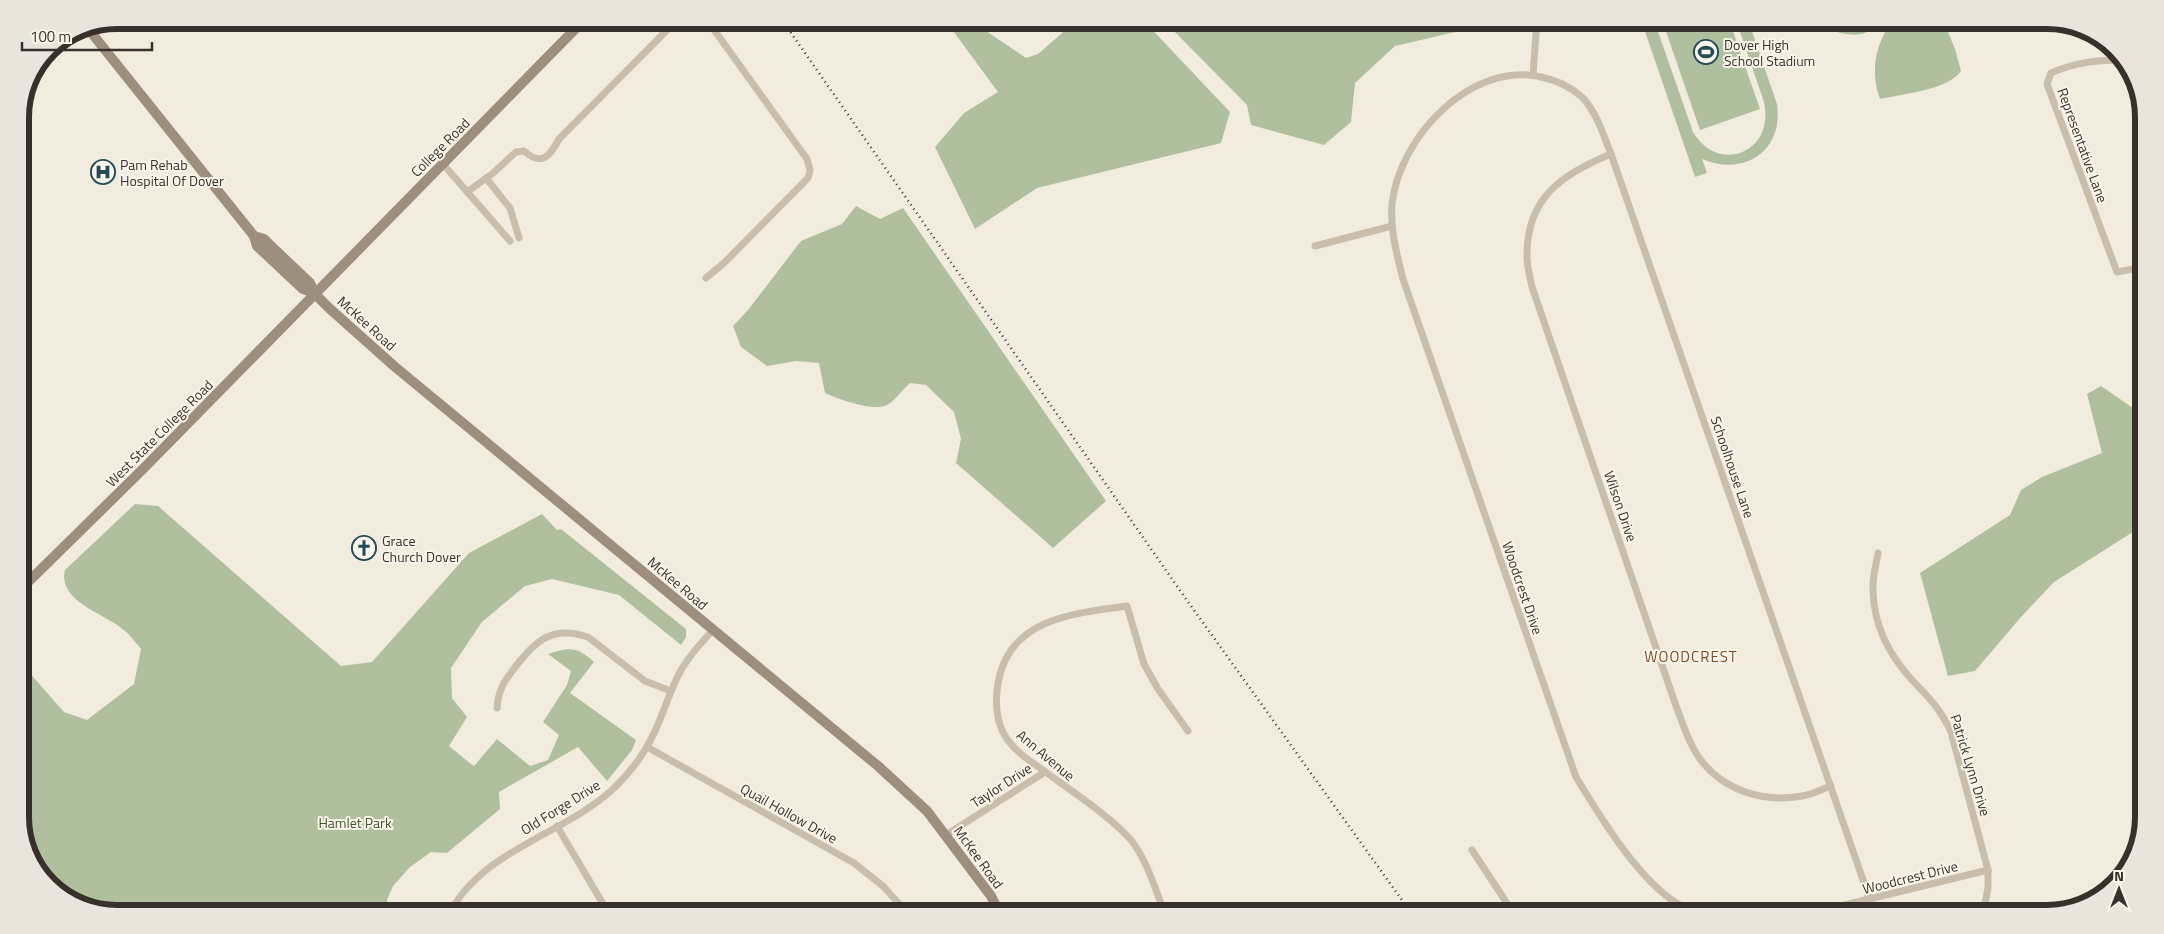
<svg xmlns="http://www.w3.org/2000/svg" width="2164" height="934" viewBox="0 0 2164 934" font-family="'Titillium Web',sans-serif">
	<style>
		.green { fill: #b0c09f }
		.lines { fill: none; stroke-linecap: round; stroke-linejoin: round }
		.street { stroke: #c9beab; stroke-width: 7 }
		.secondary { stroke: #9d8e7d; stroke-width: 10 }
		.rail { stroke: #38302a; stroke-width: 2.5; stroke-dasharray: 1 4; stroke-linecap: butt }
		.labels { text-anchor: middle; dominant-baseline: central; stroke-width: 4; stroke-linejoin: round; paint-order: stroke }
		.poi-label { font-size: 14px; fill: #38302a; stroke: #f9f5eb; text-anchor: start }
		.street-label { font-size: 14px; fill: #38302a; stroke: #f9f5eb }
		.park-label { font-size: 14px; fill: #41552f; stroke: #f9f5eb }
		.neighbourhood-label { font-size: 15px; letter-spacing: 1px; fill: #824b27; stroke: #f9f5eb }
		.rim { fill: none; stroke: #38302a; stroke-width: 6 }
	</style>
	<rect width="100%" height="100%" fill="#f2ecdf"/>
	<g class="green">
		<polygon points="945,20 975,20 980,27 1026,58 1038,54 1077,20 1143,20 1230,112 1221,143 1037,188 975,229 935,147 964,113 998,92"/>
		<polygon points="1163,20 1473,20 1464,30 1395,46 1355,83 1351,122 1324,145 1251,125 1247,105"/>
		<path d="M 1641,20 L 1654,20 L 1693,132 C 1720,177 1778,150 1763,99 L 1736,20 L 1748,20 L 1777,104 C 1784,151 1744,177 1702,159 L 1707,173 L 1695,177 Z"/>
		<polygon points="1662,20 1729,20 1760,109 1700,130"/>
		<path d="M 1808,20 L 1880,20 C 1877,24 1873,28 1869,31 C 1852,41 1824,28 1808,20 Z"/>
		<path d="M 1894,20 L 1943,20 L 1955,49 L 1961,71 C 1948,90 1902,94 1880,99 C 1870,71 1875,42 1894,20 Z"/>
		<path d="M 856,206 L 880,219 L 903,208 L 1106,501 L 1053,548 L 956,463 L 961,439 L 954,412 L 926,385 L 910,383 C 903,389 895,401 887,405 C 873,412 838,399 825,393 L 819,363 L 796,361 L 767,366 L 741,347 L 733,326 L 748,310 L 801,241 L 842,224 Z"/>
		<polygon points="2101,386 2133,408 2144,399 2144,525 2054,582 2021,617 1975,671 1948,676 1920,573 2010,515 2021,490 2042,477 2102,453 2087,394"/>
		<path d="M 135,504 L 158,506 L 341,666 L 372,662 L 469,553 L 542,514 L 557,530 L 561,529 L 686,629 L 686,637 L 681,645 L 619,595 L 552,579 L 525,586 L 482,622 L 451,668 L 452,698 L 467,717 L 449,746 L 471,764 L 474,766 L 497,739 L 530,766 L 548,760 L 559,735 L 543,722 L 567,685 L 571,671 L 548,654 C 570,647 577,646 594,662 L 570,693 L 636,740 L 632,750 L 607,781 L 578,747 L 499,792 L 500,809 L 447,853 L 431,852 L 410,867 L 393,886 L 387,900 L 392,914 L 116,914 L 80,907 L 40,876 L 20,824 L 20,757 L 29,743 L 28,735 L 20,729 L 20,662 L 64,712 L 87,720 L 134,684 L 141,649 C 136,643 131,636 125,631 C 107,614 57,602 65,570 Z"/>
	</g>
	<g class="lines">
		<g class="street">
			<path d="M 2125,60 C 2098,60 2076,62 2051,73 L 2047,84 L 2117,272 L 2144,267"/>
			<polyline points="1533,75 1537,20"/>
			<path d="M 1611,154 C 1562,174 1526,198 1527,257 C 1527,267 1530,277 1532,287 L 1675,703 C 1682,721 1687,740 1698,756 C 1721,790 1762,803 1802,796 C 1812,795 1822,789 1831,786"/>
			<polyline points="443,164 510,241"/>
			<polyline points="486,178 510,208 519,238"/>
			<path d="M 467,192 L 492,174 L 516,152 L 524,151 C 542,167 550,156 559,139 L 677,20"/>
			<polyline points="1315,246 1392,226"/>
			<polyline points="20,254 24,278 20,297"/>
			<polyline points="706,278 724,263 808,178 810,170 807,159 707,20"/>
			<path d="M 1878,553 C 1876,565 1872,579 1873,591 C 1874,626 1889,655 1912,680 C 1930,699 1940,708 1951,732 L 1988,870 L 1988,888 L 1983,914"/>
			<path d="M 497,708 C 498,690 505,680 516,666 C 536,640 553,625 588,637 L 645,681 L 671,691"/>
			<polyline points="647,747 854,863 884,887 908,914"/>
			<polyline points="557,826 609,914"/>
			<polyline points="946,835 1045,772"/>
			<polyline points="1472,850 1514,914"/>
			<path d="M 449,914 C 483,849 562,836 613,789 C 630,773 645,753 655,731 C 664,712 670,690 680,672 C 689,656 701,643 713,630"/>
			<path d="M 1165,914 C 1155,889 1147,859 1130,839 C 1109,815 1067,788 1040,768 C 1030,761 1019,754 1011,744 C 998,730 995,709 997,691 C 1004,619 1070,614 1127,606 L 1144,664 L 1158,689 L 1188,731"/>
			<path d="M 1702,914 C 1696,912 1689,910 1684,907 C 1643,888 1599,815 1576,777 L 1403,279 C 1397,255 1390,231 1392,204 C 1399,138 1470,61 1541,77 C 1555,80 1571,87 1582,97 C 1597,113 1603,134 1611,154 L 1870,900"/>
			<polyline points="1808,914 1988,870"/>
		</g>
		<g class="secondary">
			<polyline points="86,26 254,236 257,246 303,289 315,294"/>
			<polyline points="254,236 264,239 271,246 310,283 315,294 329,308 394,366 878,766 927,811 991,896 1000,914"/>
			<polyline points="20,590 144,468 584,20"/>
		</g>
		<polyline class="rail" points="782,20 1186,599 1412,914"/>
	</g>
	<defs>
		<symbol id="stadium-ring" viewBox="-11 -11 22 22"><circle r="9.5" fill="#f9f5eb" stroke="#224b57" stroke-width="1.5"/><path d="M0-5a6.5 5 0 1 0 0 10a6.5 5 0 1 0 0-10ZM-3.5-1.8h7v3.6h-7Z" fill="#224b57"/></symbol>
		<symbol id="hospital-ring" viewBox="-11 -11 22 22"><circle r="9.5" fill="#f9f5eb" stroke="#224b57" stroke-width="1.5"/><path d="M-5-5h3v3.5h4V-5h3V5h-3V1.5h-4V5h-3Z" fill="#224b57"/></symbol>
		<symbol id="church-ring" viewBox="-11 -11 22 22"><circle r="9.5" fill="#f9f5eb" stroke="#224b57" stroke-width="1.5"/><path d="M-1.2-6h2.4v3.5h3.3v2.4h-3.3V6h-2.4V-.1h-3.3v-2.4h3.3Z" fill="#224b57"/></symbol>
	</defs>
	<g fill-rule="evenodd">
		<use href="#stadium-ring" x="1692" y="38" width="28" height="28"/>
		<use href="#hospital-ring" x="89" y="158" width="28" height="28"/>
		<use href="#church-ring" x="350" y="534" width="28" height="28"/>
	</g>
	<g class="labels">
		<g class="poi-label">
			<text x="1724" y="44">Dover High<tspan x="1724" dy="16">School Stadium</tspan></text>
			<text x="120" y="164">Pam Rehab<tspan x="120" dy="16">Hospital Of Dover</tspan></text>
			<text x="382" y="540">Grace<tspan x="382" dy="16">Church Dover</tspan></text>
		</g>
		<g class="street-label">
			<text transform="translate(2083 145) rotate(70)">Representative Lane</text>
			<text transform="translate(440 147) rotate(-45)">College Road</text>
			<text transform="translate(367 323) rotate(42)">McKee Road</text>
			<text transform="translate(159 433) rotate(-45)">West State College Road</text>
			<text transform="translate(1733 467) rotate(71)">Schoolhouse Lane</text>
			<text transform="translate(1621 506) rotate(71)">Wilson Drive</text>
			<text transform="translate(678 583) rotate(40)">McKee Road</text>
			<text transform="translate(1523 588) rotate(71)">Woodcrest Drive</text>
			<text transform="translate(1046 755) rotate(40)">Ann Avenue</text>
			<text transform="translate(1971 765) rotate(73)">Patrick Lynn Drive</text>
			<text transform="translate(1001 785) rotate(-33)">Taylor Drive</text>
			<text transform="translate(560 807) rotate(-32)">Old Forge Drive</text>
			<text transform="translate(789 813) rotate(29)">Quail Hollow Drive</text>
			<text transform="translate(979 857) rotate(54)">McKee Road</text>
			<text transform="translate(1910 877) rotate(-14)">Woodcrest Drive</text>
		</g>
		<g class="park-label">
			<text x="355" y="822">Hamlet Park</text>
		</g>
		<g class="neighbourhood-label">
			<text x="1691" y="656">WOODCREST</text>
		</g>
	</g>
	<path d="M0 0H2164V934H0ZM117 29H2047A88 88 0 0 1 2135 117V817A88 88 0 0 1 2047 905H117A88 88 0 0 1 29 817V117A88 88 0 0 1 117 29Z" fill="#eae5dc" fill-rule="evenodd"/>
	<path class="rim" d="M117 29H2047A88 88 0 0 1 2135 117V817A88 88 0 0 1 2047 905H117A88 88 0 0 1 29 817V117A88 88 0 0 1 117 29Z"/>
	<g transform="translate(2119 889)" stroke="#f9f5eb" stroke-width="4" paint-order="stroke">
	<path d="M0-4L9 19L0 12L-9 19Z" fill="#38302a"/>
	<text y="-8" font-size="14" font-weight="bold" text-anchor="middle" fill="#38302a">N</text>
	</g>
	<path d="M22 42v8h130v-8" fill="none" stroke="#38302a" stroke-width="2.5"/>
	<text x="30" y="42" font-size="15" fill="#38302a" stroke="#f9f5eb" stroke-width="4" paint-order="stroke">100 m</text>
</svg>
